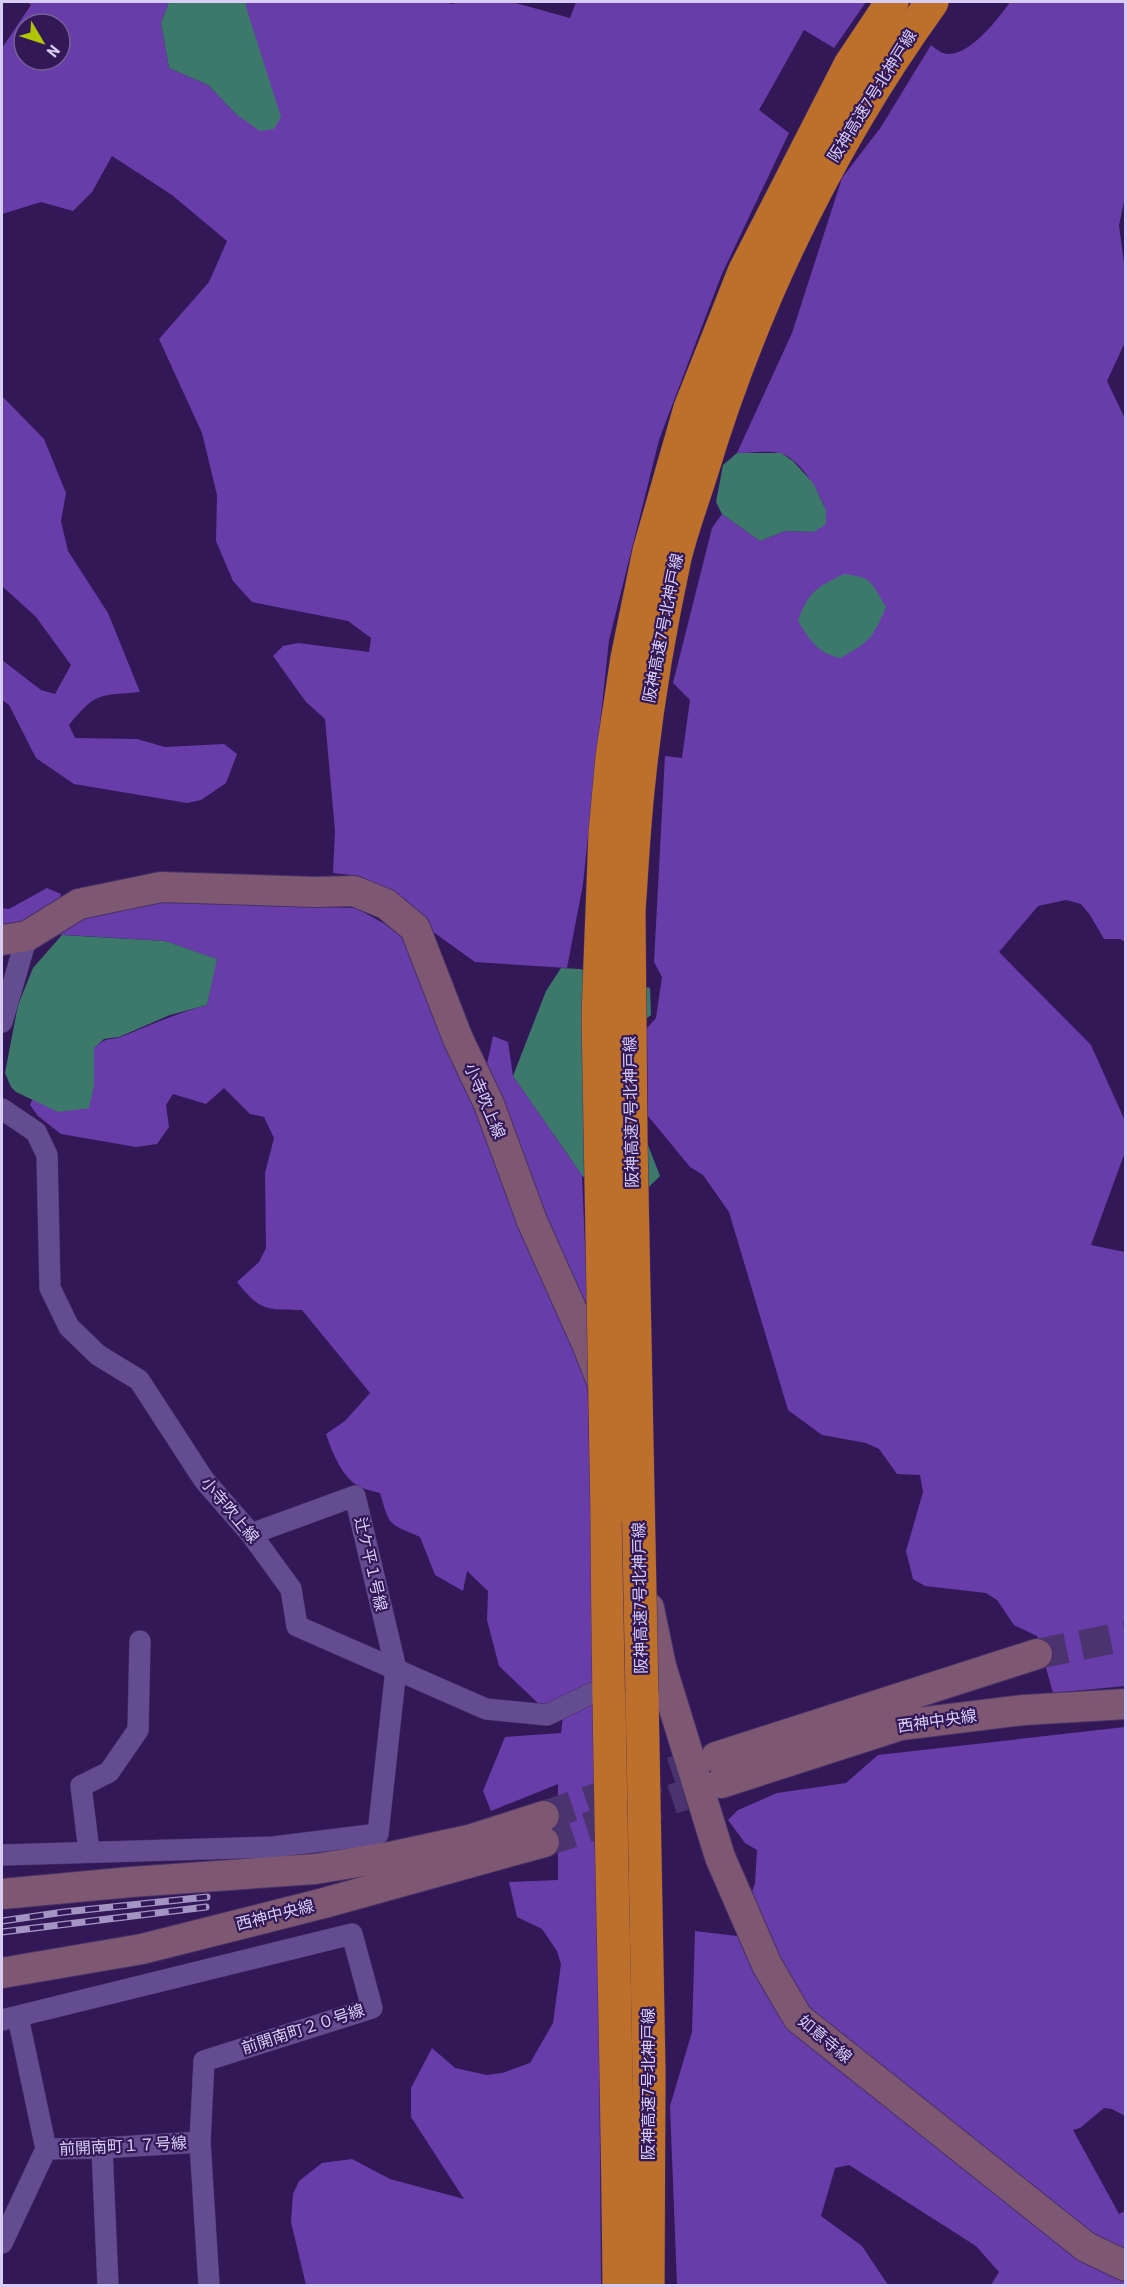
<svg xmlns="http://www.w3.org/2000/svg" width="1127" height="2287" viewBox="0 0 1127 2287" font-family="'Roboto Condensed','Noto Sans JP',sans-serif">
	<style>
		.forest { fill: #683daa; fill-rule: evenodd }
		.water { fill: #3c796b }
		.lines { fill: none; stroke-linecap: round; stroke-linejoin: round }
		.secondary-tunnel { stroke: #4b336f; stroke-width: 30; stroke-dasharray: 30 15; stroke-linecap: butt }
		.street-casing { stroke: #483167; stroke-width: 22 }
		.secondary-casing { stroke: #483167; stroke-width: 32 }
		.highway-casing { stroke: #483167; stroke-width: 34 }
		.street { stroke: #634d90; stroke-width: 21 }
		.secondary { stroke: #7e5772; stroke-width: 30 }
		.highway { stroke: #bd6f2c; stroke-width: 33 }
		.rail-casing { stroke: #a494c3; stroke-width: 7 }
		.rail { stroke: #321857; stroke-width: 4.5; stroke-dasharray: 14; stroke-linecap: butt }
		.highway-bridge-casing { stroke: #483167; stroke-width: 34; stroke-linecap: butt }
		.highway-bridge { stroke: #bd6f2c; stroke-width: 33 }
		.labels { text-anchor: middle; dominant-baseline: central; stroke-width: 4.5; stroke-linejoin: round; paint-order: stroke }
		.street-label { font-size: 16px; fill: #d8cdf4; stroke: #321857 }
	</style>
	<rect width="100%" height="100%" fill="#321857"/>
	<g class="forest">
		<path d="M 27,2 L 169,2 L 161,23 L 169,68 L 208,85 L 237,115 L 246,2 L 444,2 L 453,4 L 456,2 L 512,2 L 570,18 L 576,2 L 866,2 L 834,48 L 804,30 L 759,110 L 789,133 L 721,276 L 659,440 L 609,640 L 583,884 L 567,968 L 475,962 L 429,929 L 400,897 L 360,876 L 333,873 L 335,831 L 325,719 L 306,702 L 273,656 L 283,646 L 298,643 L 369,652 L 371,638 L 348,621 L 252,602 L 233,581 L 216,541 L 217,495 L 202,433 L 159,339 L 209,282 L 227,241 L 172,195 L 112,156 L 92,192 L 73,211 L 41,202 L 2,214 L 2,48 L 31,5 ZM 24,24 L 60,24 L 60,60 L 24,60 Z"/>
		<path d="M 1010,2 L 1125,2 L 1126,192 L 1119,225 L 1126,278 L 1126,340 L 1107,381 L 1126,421 L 1125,942 L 1120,939 L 1104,939 L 1090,915 L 1081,904 L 1066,900 L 1038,906 L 999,952 L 1091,1045 L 1125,1121 L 1125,1152 L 1091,1245 L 1125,1252 L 1125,1686 L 1053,1693 L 1037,1636 L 1014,1625 L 997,1600 L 986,1593 L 925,1586 L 913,1579 L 906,1551 L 923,1492 L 920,1475 L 897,1474 L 879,1449 L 866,1443 L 822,1435 L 788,1410 L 729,1212 L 703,1175 L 690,1167 L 648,1116 L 647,1028 L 656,1018 L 662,977 L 654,962 L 665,756 L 682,758 L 690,700 L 673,683 L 712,528 L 722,514 L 760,541 L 785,531 L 814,532 L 826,510 C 818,492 801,458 779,453 C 767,450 750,453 737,453 L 792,333 L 842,178 L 881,127 L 931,45 C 934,47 939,52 943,53 C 966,61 999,18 1010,2 Z"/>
		<path d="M 2,396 L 44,439 L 66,493 L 61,521 L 68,551 L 108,613 L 140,692 C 99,696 97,691 69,725 L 75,738 L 137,739 L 165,747 L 224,744 L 237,754 L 226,783 L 201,800 L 187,803 L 74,784 L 36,758 L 9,705 L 2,700 L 2,660 L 41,690 L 55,694 L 71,665 L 36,617 L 2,586 Z"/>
		<polygon points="47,888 61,894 58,908 12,925 2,925 2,908 9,909"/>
		<path d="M 151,902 L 356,908 L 385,924 L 410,944 L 587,1366 L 597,1767 L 601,2285 L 306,2285 L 291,2222 L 293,2194 L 299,2181 L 322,2163 L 352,2159 L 390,2179 L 464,2199 L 411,2117 L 411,2088 L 432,2048 L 455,2068 L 487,2075 L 502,2073 L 530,2063 L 553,2023 L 561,1964 L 557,1951 L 542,1929 L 517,1917 L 509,1882 L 558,1880 L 558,1784 L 491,1811 L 483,1791 L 505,1737 L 561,1733 L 563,1716 L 541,1706 L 499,1666 L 487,1620 L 488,1591 L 467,1571 L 463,1591 L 435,1575 L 420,1537 C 387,1523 390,1526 380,1493 C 374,1491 367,1490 362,1488 C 343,1480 332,1452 326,1434 L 345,1421 L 370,1393 L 302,1310 C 266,1309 261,1312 237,1282 L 259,1262 L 266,1248 L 265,1173 L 274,1138 L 264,1117 L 250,1114 L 224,1088 L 206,1104 L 173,1094 L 166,1105 L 169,1127 L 157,1144 L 136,1147 L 61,1134 L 38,1116 L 30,1105 L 33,1098 L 58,1112 L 94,1086 L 94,1048 C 109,1035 107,1042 123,1036 C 151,1025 177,1013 207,1005 L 216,959 L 165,941 L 50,934 L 90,912 Z"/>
		<polygon points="493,1036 508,1042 513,1076 582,1175 588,1318 502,1122 487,1064"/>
		<polygon points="1125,1727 1125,2116 1112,2109 1104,2108 1080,2128 1073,2130 1119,2214 1125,2211 1125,2285 991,2285 999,2272 976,2246 849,2165 835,2168 821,2216 862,2246 888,2285 677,2285 670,2106 692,2032 695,1931 737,1936 755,1883 757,1850 745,1843 728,1820 738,1810 777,1793 846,1783 878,1755"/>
	</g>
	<g class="water">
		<polygon points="169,2 246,2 246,7 281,117 274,129 260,131 237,115 208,85 169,68 161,23"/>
		<polygon points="737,453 781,453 793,461 813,483 826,510 826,524 814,532 785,531 760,541 722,514 716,502 723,465"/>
		<path d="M 844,574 C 874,578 870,581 886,607 C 873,638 870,642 840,658 C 817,653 810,640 798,621 C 808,592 817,587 844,574 Z"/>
		<polygon points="62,935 165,941 217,959 207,1005 170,1015 119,1037 104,1039 94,1048 94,1086 89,1108 58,1112 16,1092 11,1087 5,1073 18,1005 33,968"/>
		<polygon points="561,968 580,969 650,988 651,1015 631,1031 634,1109 660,1176 614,1221 513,1076 546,991"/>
	</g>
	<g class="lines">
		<g class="secondary-tunnel">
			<polyline points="1037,1654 1126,1636"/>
			<polyline points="544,1816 716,1757"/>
			<polyline points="544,1842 721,1783"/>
		</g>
		<defs>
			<g id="street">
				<polyline points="2,1022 27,936"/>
				<polyline points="2,1109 36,1132 47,1155 50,1288 69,1327 98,1355 139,1380 204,1480 251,1534 291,1589 297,1626 486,1709 547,1715 592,1693"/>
				<polyline points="89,1851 81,1786 109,1772 138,1730 140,1641"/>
				<polyline points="2,1855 273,1847 378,1834 396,1669 355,1496 251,1534"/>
				<polyline points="2,2020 352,1934 372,2008 204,2061 200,2142 209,2286"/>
				<polyline points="102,2148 108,2286"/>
				<polyline points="46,2149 102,2148 200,2142"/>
				<polyline points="2,2243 46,2149 18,2017"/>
			</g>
			<g id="secondary">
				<polyline points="2,940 27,936 79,904 161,887 315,892 354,891 386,904 415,928 458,1039 489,1104 532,1221 587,1344 602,1382"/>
				<polyline points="649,1608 661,1666 720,1857 767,1965 798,2018 1086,2247 1126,2266"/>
				<polyline points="716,1757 1037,1654"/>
				<polyline points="721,1783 901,1725 1024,1710 1126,1704"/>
				<polyline points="2,1894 131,1882 315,1869 395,1856 469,1840 544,1816"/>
				<polyline points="2,1973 142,1949 324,1903 544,1842"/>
			</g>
			<g id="highway">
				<polyline points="605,833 612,757 627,658 649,551 690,408 744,272 850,65 892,2"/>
				<path d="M 634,836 C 641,742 655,650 675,558 C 682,529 693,500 702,471 C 753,303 829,145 932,2"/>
				<path d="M 607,1514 C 608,1771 617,2028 619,2286"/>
				<polyline points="642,1694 649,2072 648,2286"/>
			</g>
		</defs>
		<use href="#street" class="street-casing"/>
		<use href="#secondary" class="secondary-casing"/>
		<use href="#highway" class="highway-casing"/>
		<use href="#street" class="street"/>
		<use href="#secondary" class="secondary"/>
		<use href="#highway" class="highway"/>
		<defs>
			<g id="rail">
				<polyline points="2,1921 64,1912 207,1897"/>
				<polyline points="2,1932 206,1907"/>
			</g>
		</defs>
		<use href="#rail" class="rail-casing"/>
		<use href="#rail" class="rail"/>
		<defs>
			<g id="highway-bridge">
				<polyline points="605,833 598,1015 607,1514"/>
				<polyline points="634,836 629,911 631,1140 642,1694"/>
			</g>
		</defs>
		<use href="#highway-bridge" class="highway-bridge-casing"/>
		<use href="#highway-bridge" class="highway-bridge"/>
	</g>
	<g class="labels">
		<g class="street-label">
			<text transform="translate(872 96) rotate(-58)">阪神高速7号北神戸線</text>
			<text transform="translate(663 628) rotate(-79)">阪神高速7号北神戸線</text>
			<text transform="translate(485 1101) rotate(67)">小寺吹上線</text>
			<text transform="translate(631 1112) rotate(-91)">阪神高速7号北神戸線</text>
			<text transform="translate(230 1510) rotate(50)">小寺吹上線</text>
			<text transform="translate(371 1564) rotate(77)">辻ケ平１号線</text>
			<text transform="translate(640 1598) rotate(-91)">阪神高速7号北神戸線</text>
			<text transform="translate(937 1721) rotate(-8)">西神中央線</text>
			<text transform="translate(275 1915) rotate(-14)">西神中央線</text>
			<text transform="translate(303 2029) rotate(-18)">前開南町２０号線</text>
			<text transform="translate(825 2039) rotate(40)">如意寺線</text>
			<text transform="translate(648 2084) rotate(-90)">阪神高速7号北神戸線</text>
			<text transform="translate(123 2146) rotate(-3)">前開南町１７号線</text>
		</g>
	</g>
	<rect width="1127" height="2287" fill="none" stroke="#d8cdf4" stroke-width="6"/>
	<g transform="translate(42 42) rotate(129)"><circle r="28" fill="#321857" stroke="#746096" stroke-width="1.5"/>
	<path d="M0-4.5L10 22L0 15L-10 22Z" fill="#afc505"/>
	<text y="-9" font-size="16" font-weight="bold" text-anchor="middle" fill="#d8cdf4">N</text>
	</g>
</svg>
